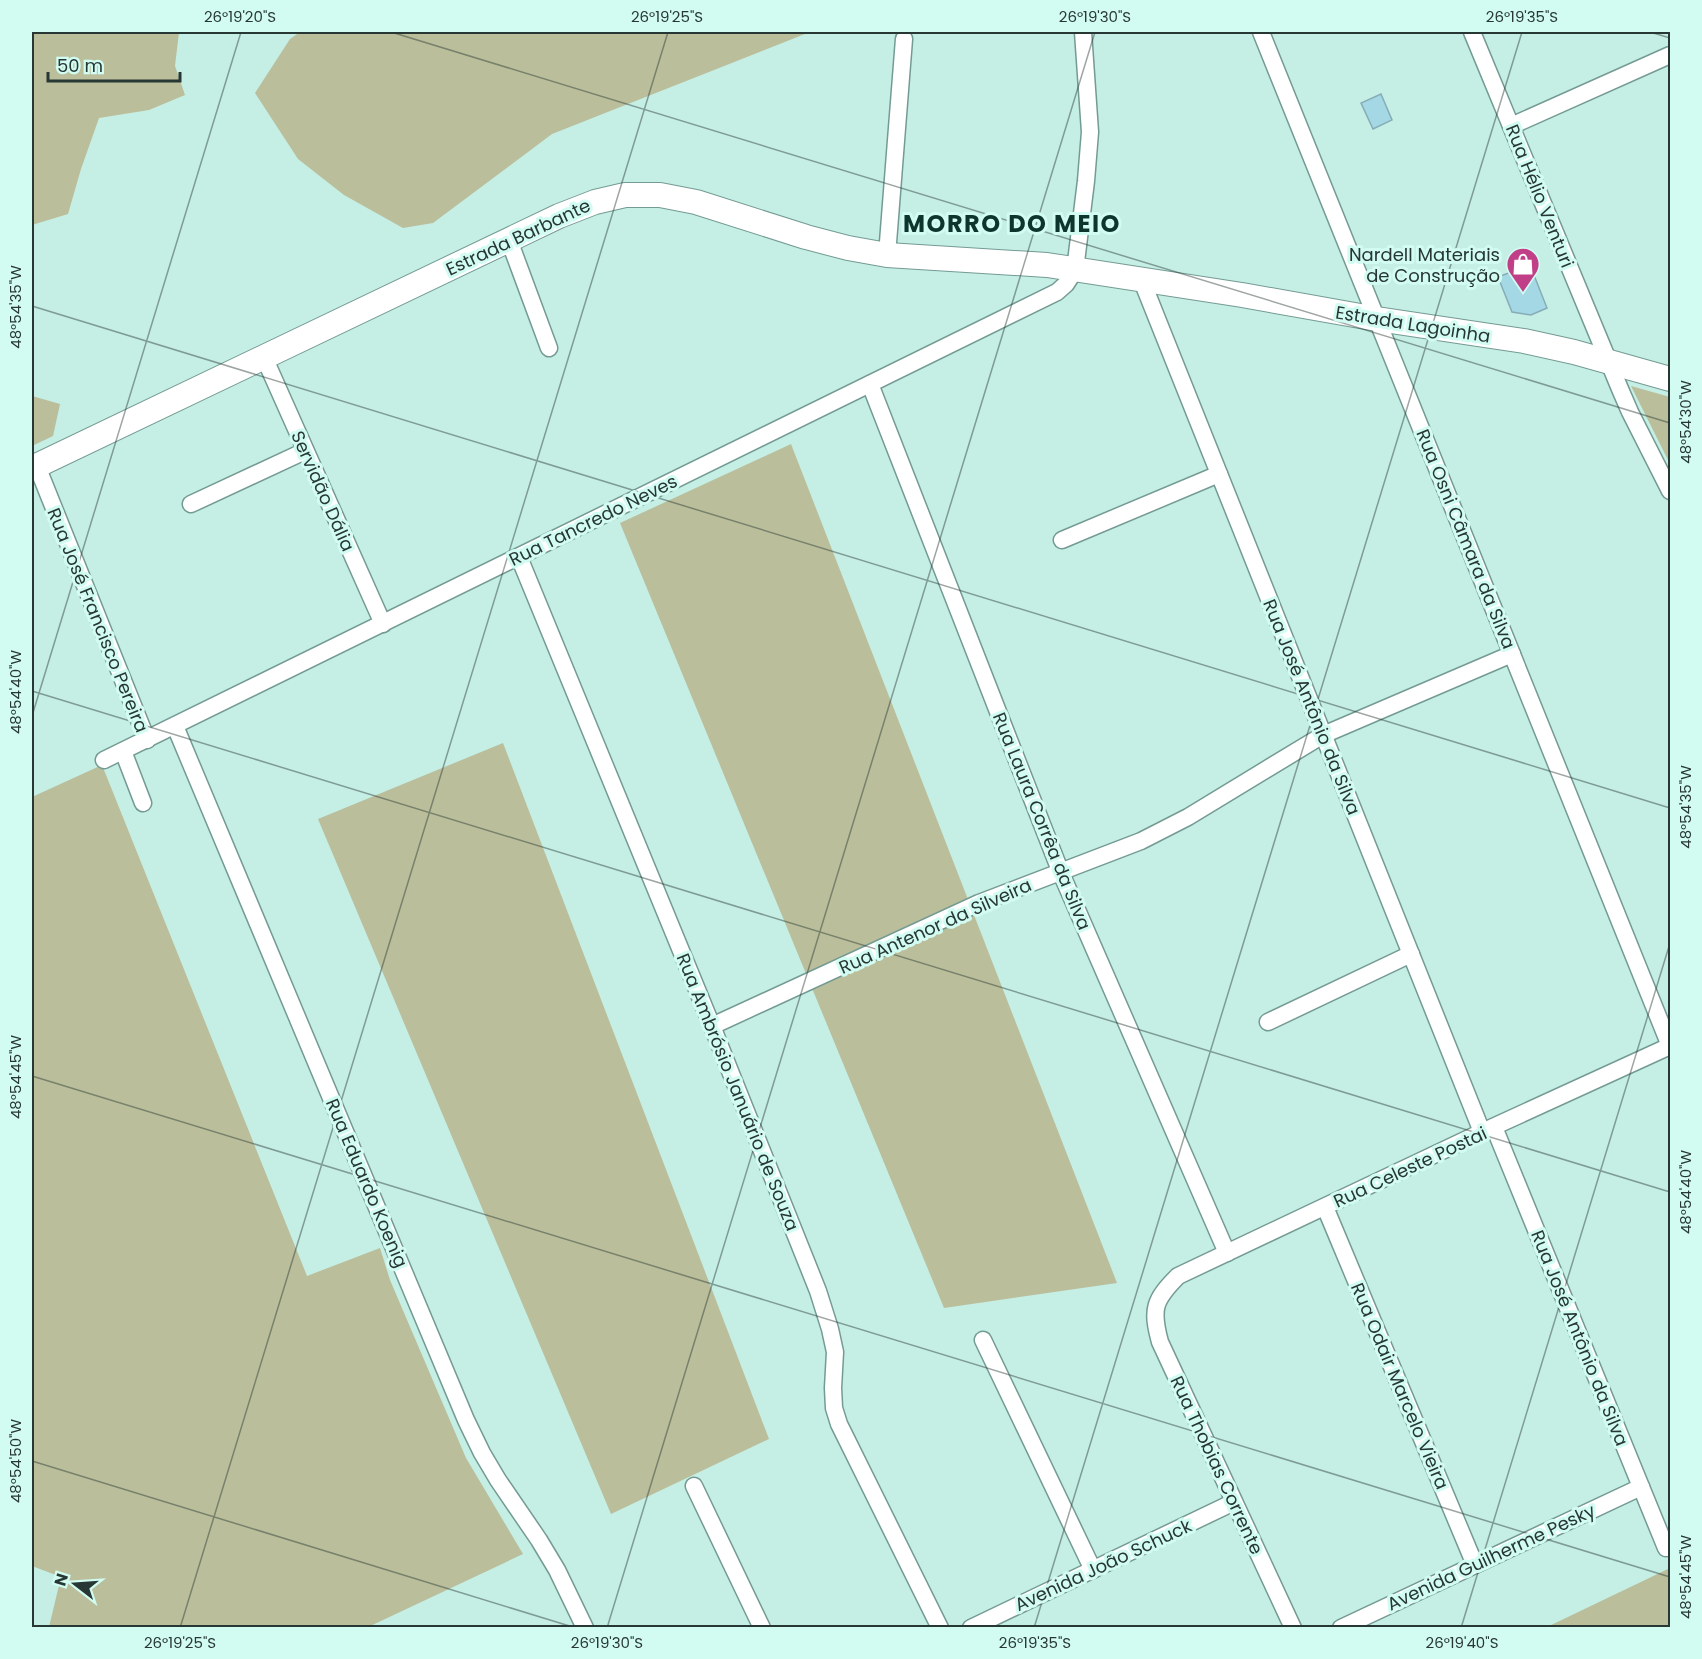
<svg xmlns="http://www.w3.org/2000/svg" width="1702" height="1659" viewBox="0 0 1702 1659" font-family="Poppins,sans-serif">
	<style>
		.green { fill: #babe9b }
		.building { fill: #a4d8e5; stroke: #86adb7; stroke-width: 1.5 }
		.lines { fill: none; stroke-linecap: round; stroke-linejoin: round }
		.minor-casing { stroke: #749b93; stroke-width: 19 }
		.secondary-casing { stroke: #749b93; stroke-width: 26 }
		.minor { stroke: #fff; stroke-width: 16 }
		.secondary { stroke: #fff; stroke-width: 24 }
		.ticks { fill: none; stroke: #273734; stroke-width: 1.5; stroke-opacity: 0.45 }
		.labels { text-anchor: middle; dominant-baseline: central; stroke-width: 6; stroke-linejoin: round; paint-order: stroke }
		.street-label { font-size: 18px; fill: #273734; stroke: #d2fcf2 }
		.poi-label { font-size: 18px; fill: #273734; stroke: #d2fcf2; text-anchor: end }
		.district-label { font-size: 24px; font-weight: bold; letter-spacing: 1.5px; fill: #0e342e; stroke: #d2fcf2 }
		.neatline { fill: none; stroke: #273734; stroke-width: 2 }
		.ticks-label { font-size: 15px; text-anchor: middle; fill: #273734 }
	</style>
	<rect width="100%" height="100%" fill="#c5eee5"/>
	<g class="green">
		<polygon points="32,32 179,32 175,66 185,95 149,110 99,118 81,169 68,214 32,225"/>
		<polygon points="300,32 810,32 552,134 433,223 403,228 344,195 298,159 255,93 290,39"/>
		<polygon points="1631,386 1670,397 1670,464"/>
		<polygon points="32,396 60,404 53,436 32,446"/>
		<polygon points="791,444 1117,1283 944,1308 620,523"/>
		<polygon points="503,743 769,1439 611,1514 318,819"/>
		<polygon points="102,765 307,1276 380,1248 390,1280 466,1458 523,1554 366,1628 49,1627 61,1577 32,1566 32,797"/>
		<polygon points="1670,1568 1670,1627 1547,1627"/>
	</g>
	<g class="building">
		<polygon points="1381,94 1392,120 1373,129 1361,103"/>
		<polygon points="1530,265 1547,308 1531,315 1512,312 1498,277"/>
	</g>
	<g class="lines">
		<defs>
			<g id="minor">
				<polyline points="1261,32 1670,1046"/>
				<polyline points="1472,32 1620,389 1630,412 1670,491"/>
				<polyline points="1511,126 1670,55"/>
				<polyline points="509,240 549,348"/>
				<polyline points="887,255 904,39"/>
				<polyline points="1142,281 1482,1132"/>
				<polyline points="264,357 383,624"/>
				<polyline points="870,384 1061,873 1227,1253"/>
				<polyline points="37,466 147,740"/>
				<polyline points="191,504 305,451"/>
				<polyline points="1062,540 1219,474"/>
				<polyline points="519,557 712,1026 818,1291 830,1329 835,1352 833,1388 834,1408 839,1424 940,1628"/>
				<polyline points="175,726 466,1420 482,1453 498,1480 539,1540 557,1570 585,1628"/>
				<polyline points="123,751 143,803"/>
				<polyline points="104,760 1057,292 1066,284 1075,270 1086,181 1090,132 1083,32"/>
				<polyline points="1268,1022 1411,954"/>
				<polyline points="712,1026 979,903 1141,841 1188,817 1323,735 1512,654"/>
				<polyline points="1494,1127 1666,1548"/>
				<polyline points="1325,1207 1475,1565"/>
				<polyline points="983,1340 1093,1570"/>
				<polyline points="694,1486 762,1628"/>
				<polyline points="971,1628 1234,1502"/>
				<path d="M 1293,1628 L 1160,1342 C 1151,1309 1154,1300 1178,1276 L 1482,1132 L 1670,1046"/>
				<polyline points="1341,1628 1641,1487"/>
			</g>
			<polyline id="secondary" points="32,468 559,216 595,202 625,195 660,195 696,202 806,237 848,248 887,255 1047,265 1242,295 1377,319 1524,341 1574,352 1670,379"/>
		</defs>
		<use href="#minor" class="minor-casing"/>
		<use href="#secondary" class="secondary-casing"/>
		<use href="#minor" class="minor"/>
		<use href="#secondary" class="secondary"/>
	</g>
	<path class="ticks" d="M 391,32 L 1670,423M 1650,32 L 1670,38M 32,306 L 1670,808M 32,691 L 1670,1192M 32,716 L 241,32M 32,1076 L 1670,1577M 32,1461 L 576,1628M 180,1628 L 668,32M 607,1628 L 1095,32M 1034,1628 L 1522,32M 1461,1628 L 1670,943"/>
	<defs>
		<symbol id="shop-pin" viewBox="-11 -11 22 30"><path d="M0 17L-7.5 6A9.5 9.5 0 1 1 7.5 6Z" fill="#c13f87" stroke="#d2fcf2"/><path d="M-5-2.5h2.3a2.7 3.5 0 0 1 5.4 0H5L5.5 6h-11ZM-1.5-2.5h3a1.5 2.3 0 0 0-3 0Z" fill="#fff"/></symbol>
	</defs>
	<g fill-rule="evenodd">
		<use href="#shop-pin" x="1504" y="245" width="38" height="52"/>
	</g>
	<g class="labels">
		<g class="street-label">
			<text transform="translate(1540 196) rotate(68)">Rua Hélio Venturi</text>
			<text transform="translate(518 237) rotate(-25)">Estrada Barbante</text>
			<text transform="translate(1413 324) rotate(9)">Estrada Lagoinha</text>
			<text transform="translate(323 491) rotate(66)">Servidão Dália</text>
			<text transform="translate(593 520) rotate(-26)">Rua Tancredo Neves</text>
			<text transform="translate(1466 539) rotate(68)">Rua Osni Câmara da Silva</text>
			<text transform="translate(98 620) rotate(68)">Rua José Francisco Pereira</text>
			<text transform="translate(1312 707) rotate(68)">Rua José Antônio da Silva</text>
			<text transform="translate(1042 821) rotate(68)">Rua Laura Corrêa da Silva</text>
			<text transform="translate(935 926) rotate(-24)">Rua Antenor da Silveira</text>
			<text transform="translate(738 1092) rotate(68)">Rua Ambrósio Januário de Souza</text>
			<text transform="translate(1410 1167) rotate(-25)">Rua Celeste Postai</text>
			<text transform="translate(367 1183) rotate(67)">Rua Eduardo Koenig</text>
			<text transform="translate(1580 1338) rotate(68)">Rua José Antônio da Silva</text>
			<text transform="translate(1400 1386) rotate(67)">Rua Odair Marcelo Vieira</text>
			<text transform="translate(1217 1465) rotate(65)">Rua Thobias Corrente</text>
			<text transform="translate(1491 1557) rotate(-25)">Avenida Guilherme Pesky</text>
			<text transform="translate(1103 1565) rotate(-25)">Avenida João Schuck</text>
		</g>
		<g class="poi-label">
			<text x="1500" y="254">Nardell Materiais<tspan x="1500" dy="21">de Construção</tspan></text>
		</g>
		<g class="district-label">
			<text x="1012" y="223">MORRO DO MEIO</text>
		</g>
	</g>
	<rect width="1702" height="1659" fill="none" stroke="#d2fcf2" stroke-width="66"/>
	<g transform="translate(75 1584) rotate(287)" stroke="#d2fcf2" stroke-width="4.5" paint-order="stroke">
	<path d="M0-4.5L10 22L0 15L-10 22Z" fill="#273734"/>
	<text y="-9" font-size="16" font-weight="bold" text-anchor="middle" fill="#273734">N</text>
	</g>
	<path d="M48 72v9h132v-9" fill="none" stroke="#273734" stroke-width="3"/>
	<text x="57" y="72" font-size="18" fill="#273734" stroke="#d2fcf2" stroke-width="4.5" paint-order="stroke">50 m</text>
	<rect x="33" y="33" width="1636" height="1593" class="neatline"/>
	<g class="ticks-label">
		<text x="240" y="22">26°19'20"S</text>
		<text x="667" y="22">26°19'25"S</text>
		<text x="1095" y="22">26°19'30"S</text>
		<text x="1522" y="22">26°19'35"S</text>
		<text transform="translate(16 307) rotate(-90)" y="5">48°54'35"W</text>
		<text transform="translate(1686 422) rotate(-90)" y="5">48°54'30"W</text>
		<text transform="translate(16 692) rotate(-90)" y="5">48°54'40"W</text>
		<text transform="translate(1686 807) rotate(-90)" y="5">48°54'35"W</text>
		<text transform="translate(16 1077) rotate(-90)" y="5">48°54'45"W</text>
		<text transform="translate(1686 1192) rotate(-90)" y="5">48°54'40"W</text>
		<text transform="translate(16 1461) rotate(-90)" y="5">48°54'50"W</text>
		<text transform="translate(1686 1577) rotate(-90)" y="5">48°54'45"W</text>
		<text x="180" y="1648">26°19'25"S</text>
		<text x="607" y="1648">26°19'30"S</text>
		<text x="1035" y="1648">26°19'35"S</text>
		<text x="1462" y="1648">26°19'40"S</text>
	</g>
</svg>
